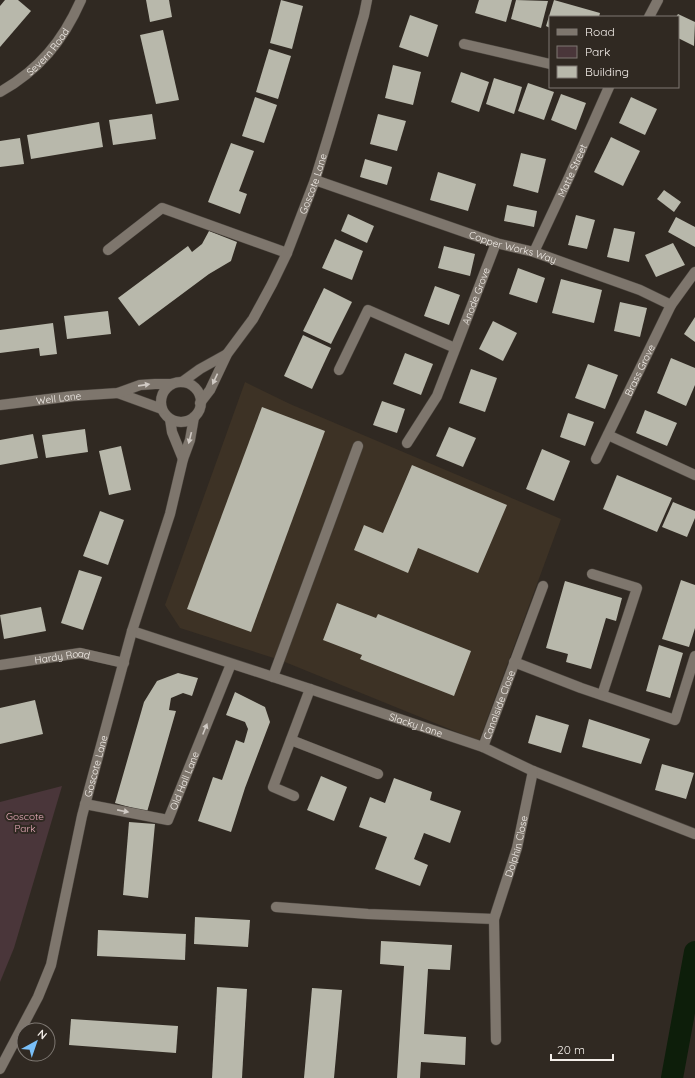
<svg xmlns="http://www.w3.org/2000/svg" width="695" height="1078" viewBox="0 0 695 1078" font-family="Quicksand,sans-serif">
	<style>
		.built { fill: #3d3225 }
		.green { fill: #4a363a }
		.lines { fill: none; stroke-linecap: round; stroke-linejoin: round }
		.canal { stroke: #0d1e0a; stroke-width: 22 }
		.building { fill: #b8b8ab }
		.minor-casing { stroke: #4d4740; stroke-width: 11 }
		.minor { stroke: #7e766d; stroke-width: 10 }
		.oneway { fill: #d0cac4 }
		.labels { text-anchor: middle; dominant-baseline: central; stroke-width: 4; stroke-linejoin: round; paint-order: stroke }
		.street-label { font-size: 10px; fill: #f3eee9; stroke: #302922 }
		.park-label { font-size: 10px; fill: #ebafbd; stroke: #302922 }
	</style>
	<rect width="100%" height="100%" fill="#302922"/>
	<polygon class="built" points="245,382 290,404 561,519 479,741 280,660 180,628 165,605"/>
	<polygon class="green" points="62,786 14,948 0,982 0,802"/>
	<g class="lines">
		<polyline class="canal" points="672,1078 695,952"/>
	</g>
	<g class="building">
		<polygon points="5,0 18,0 31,11 0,47 0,6"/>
		<polygon points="146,0 169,0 172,17 150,22"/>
		<polygon points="281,0 303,6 292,49 270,43"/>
		<polygon points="479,0 512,0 506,22 475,13"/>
		<polygon points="516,0 548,1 541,28 511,19"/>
		<polygon points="554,0 600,13 599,17 550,17 550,28 546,26"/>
		<polygon points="678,14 695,22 694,46 678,38 678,17 676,17"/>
		<polygon points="410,15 438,25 428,57 399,47"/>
		<polygon points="163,30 179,100 156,104 140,35"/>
		<polygon points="269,49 291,56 278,99 256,92"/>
		<polygon points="393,65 421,72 413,105 385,98"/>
		<polygon points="461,72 489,82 479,112 451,102"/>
		<polygon points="494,78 522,87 514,114 486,104"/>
		<polygon points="528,83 554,92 544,120 518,111"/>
		<polygon points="561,94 586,103 576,130 551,120"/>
		<polygon points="255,97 277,105 264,143 242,136"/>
		<polygon points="631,97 657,109 645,135 619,123"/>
		<polygon points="152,114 156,139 113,145 109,120"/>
		<polygon points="378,114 406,121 397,151 370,144"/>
		<polygon points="99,122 103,147 31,159 27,135"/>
		<polygon points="611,137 640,151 623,186 594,172"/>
		<polygon points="20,138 24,164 0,167 0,141"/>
		<polygon points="231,143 254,151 239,191 247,194 240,214 208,202"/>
		<polygon points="521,153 546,159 538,193 513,186"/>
		<polygon points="365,159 392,167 387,185 360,177"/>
		<polygon points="438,172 476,184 468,211 430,200"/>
		<polygon points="664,190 681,202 674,212 657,199"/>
		<polygon points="507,205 537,211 534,227 504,221"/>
		<polygon points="348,214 374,226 367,243 341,231"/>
		<polygon points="576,215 595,220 587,249 568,245"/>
		<polygon points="676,217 695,227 695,247 668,232"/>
		<polygon points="614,228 635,232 629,262 607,257"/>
		<polygon points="209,231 237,242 231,261 209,274 139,326 118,298 188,246 192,252 202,244"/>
		<polygon points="335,239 363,251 352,280 322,268"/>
		<polygon points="673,243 685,265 656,277 645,255"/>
		<polygon points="444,246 475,254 470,276 438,268"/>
		<polygon points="518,268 545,278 537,303 509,294"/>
		<polygon points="561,279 602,290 594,323 552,313"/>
		<polygon points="435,286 460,295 449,325 424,316"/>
		<polygon points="324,288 352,302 331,344 303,331"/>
		<polygon points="620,302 647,308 640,337 614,331"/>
		<polygon points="108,311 111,334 67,339 64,316"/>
		<polygon points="695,317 695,342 684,334"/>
		<polygon points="493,321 517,333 503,361 479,349"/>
		<polygon points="53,323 57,354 40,356 39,348 0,353 0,330"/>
		<polygon points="303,335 331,348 312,389 284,376"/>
		<polygon points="405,353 433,364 421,395 393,384"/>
		<polygon points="671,358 695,368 695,385 686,406 657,393"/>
		<polygon points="588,364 618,375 605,409 575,398"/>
		<polygon points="471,369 497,378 485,412 459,403"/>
		<polygon points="382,401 405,409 397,433 373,425"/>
		<polygon points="262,407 325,431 251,632 187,609"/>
		<polygon points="645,410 677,423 667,446 636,433"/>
		<polygon points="568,413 594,422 585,446 560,437"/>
		<polygon points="449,427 476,438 463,467 436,456"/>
		<polygon points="85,429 88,452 46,458 42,435"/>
		<polygon points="33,434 38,458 0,465 0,440"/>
		<polygon points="121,446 131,490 109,495 99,451"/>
		<polygon points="542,449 570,461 554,501 526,489"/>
		<polygon points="412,465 507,505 478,573 418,548 408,573 354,550 364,525 383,533"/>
		<polygon points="617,475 672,498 657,532 603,509"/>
		<polygon points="673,502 695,511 695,518 687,537 662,527"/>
		<polygon points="100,511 124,520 108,565 83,556"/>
		<polygon points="79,570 102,577 83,630 61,623"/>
		<polygon points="681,580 695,585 695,628 689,647 662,639"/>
		<polygon points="565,581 622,598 616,621 606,618 591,669 566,662 568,654 546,648"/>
		<polygon points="337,603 376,618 378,614 471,651 454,696 360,659 362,655 323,640"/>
		<polygon points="41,607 46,631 4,639 0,615"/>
		<polygon points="659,645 683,653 670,698 646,691"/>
		<polygon points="178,673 198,678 192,696 183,693 171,698 169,710 176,711 147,812 115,803 144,702 157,681"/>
		<polygon points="235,692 265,707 270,722 245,788 231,832 198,821 213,777 222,780 236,740 244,743 248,729 245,722 226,715"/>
		<polygon points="35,700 43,734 0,744 0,708"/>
		<polygon points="536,715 569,725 561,753 528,743"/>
		<polygon points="589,719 650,739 641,764 582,747"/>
		<polygon points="662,764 694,773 686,799 655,790"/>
		<polygon points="321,776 347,787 334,821 307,810"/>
		<polygon points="394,778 432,792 430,800 461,811 450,843 424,833 414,859 428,865 420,886 375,869 387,837 359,827 370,797 385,803"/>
		<polygon points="129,822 155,824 148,898 123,895"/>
		<polygon points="195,917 250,920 248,947 194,944"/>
		<polygon points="98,930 186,934 185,960 97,956"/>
		<polygon points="381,941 452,945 450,970 428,969 424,1034 466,1037 465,1065 421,1062 420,1078 397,1078 404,966 380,964"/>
		<polygon points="217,987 247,989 242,1078 212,1078"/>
		<polygon points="312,988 342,990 334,1078 304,1078"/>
		<polygon points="71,1019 178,1026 176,1053 69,1045"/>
	</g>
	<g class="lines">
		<defs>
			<g id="minor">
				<polyline points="649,17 658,0"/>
				<polyline points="464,44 550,64"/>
				<path id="s1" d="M 0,92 C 39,70 63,41 81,0"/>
				<path id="s2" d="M 315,180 L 496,243 L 534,252 L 640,290 L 671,305 L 695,272"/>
				<polyline points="108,250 162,208 287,253"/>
				<path id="s3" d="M 534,252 L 570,175 L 609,87"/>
				<polyline points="339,370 368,310 455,348"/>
				<polyline points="182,382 200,369 227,354"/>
				<circle cx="181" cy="402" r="20"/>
				<polyline points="118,393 162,409"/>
				<path id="s4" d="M 200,403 L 210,390 L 227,354 L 253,319 L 272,284 L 287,253 L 315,180 L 330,131 L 364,15 L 367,0"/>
				<path id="s5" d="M 0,405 L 73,396 L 118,393 L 140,385 L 155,384 L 172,384"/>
				<polyline points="170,419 172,432 183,459"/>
				<polyline points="608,435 695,475"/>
				<path id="s6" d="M 407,443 L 437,396 L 496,243"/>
				<path id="s7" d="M 596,459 L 671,305"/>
				<polyline points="592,574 637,588 602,695"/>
				<path id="s8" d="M 132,631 L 310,689 L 483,747 L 533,771 L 695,834"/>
				<polyline points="514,662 581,688 675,720 695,656"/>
				<path id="s9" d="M 0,665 L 80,653 L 124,663"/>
				<polyline points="273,677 358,446"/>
				<polyline points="291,740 378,774"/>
				<path id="s10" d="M 483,747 L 543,586"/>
				<polyline points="294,796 273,787 310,689"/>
				<path id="s11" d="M 85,804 L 168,820 L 231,664"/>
				<polyline points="276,907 368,914 494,919"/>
				<path id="s12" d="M 496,1040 L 494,919 L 517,848 L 533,771"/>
				<path id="s13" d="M 0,1069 L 38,997 L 51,965 L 82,816 L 132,631 L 170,514 L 183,459 L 190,440 L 194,417"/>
			</g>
		</defs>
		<use href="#minor" class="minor-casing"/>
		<use href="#minor" class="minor"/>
	</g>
	<defs><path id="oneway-solid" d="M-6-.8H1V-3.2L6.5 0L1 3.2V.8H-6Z"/></defs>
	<g class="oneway">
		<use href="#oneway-solid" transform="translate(215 379) rotate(115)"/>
		<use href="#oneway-solid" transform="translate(144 385) rotate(-8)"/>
		<use href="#oneway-solid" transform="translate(190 438) rotate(104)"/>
		<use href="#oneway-solid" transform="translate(205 729) rotate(-68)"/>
		<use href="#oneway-solid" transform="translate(123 811) rotate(11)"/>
	</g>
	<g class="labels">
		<g class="street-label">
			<text stroke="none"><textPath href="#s1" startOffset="63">Severn Road</textPath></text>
			<text stroke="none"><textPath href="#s3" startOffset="90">Matte Street</textPath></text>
			<text stroke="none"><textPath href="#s4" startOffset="248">Goscote Lane</textPath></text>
			<text stroke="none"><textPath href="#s2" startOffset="209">Copper Works Way</textPath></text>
			<text stroke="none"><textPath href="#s6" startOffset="163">Anode Grove</textPath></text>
			<text stroke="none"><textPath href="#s7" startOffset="99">Brass Grove</textPath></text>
			<text stroke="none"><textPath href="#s5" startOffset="59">Well Lane</textPath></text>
			<text stroke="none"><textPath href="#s9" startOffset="63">Hardy Road</textPath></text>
			<text stroke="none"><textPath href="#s10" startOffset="45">Canalside Close</textPath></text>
			<text stroke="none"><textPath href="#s8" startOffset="299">Slacky Lane</textPath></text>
			<text stroke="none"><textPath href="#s13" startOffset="320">Goscote Lane</textPath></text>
			<text stroke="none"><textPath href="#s11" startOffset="127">Old Hall Lane</textPath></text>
			<text stroke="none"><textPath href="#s12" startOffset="197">Dolphin Close</textPath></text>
		</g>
		<g class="park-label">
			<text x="25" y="816">Goscote<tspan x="25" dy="12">Park</tspan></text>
		</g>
	</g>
	<rect x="549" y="16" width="130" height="72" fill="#302922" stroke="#7e7872"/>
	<rect x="557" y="29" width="20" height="6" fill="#7e766d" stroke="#7e7872"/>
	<text x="585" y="36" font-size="12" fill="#f3eee9">Road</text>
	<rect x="557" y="46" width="20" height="12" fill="#4a363a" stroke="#7e7872"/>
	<text x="585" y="56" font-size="12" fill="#f3eee9">Park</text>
	<rect x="557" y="66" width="20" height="12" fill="#b8b8ab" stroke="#7e7872"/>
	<text x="585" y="76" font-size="12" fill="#f3eee9">Building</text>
	<g transform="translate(36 1042) rotate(40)"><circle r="19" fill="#302922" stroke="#7e7872"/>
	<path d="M0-3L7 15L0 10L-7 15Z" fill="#79bff8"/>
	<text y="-6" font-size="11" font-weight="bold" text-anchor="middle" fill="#f3eee9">N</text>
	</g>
	<path d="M551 1054v6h62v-6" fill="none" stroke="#f3eee9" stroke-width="2"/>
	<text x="557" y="1054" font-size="12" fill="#f3eee9" stroke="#302922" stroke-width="3" paint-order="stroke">20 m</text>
</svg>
